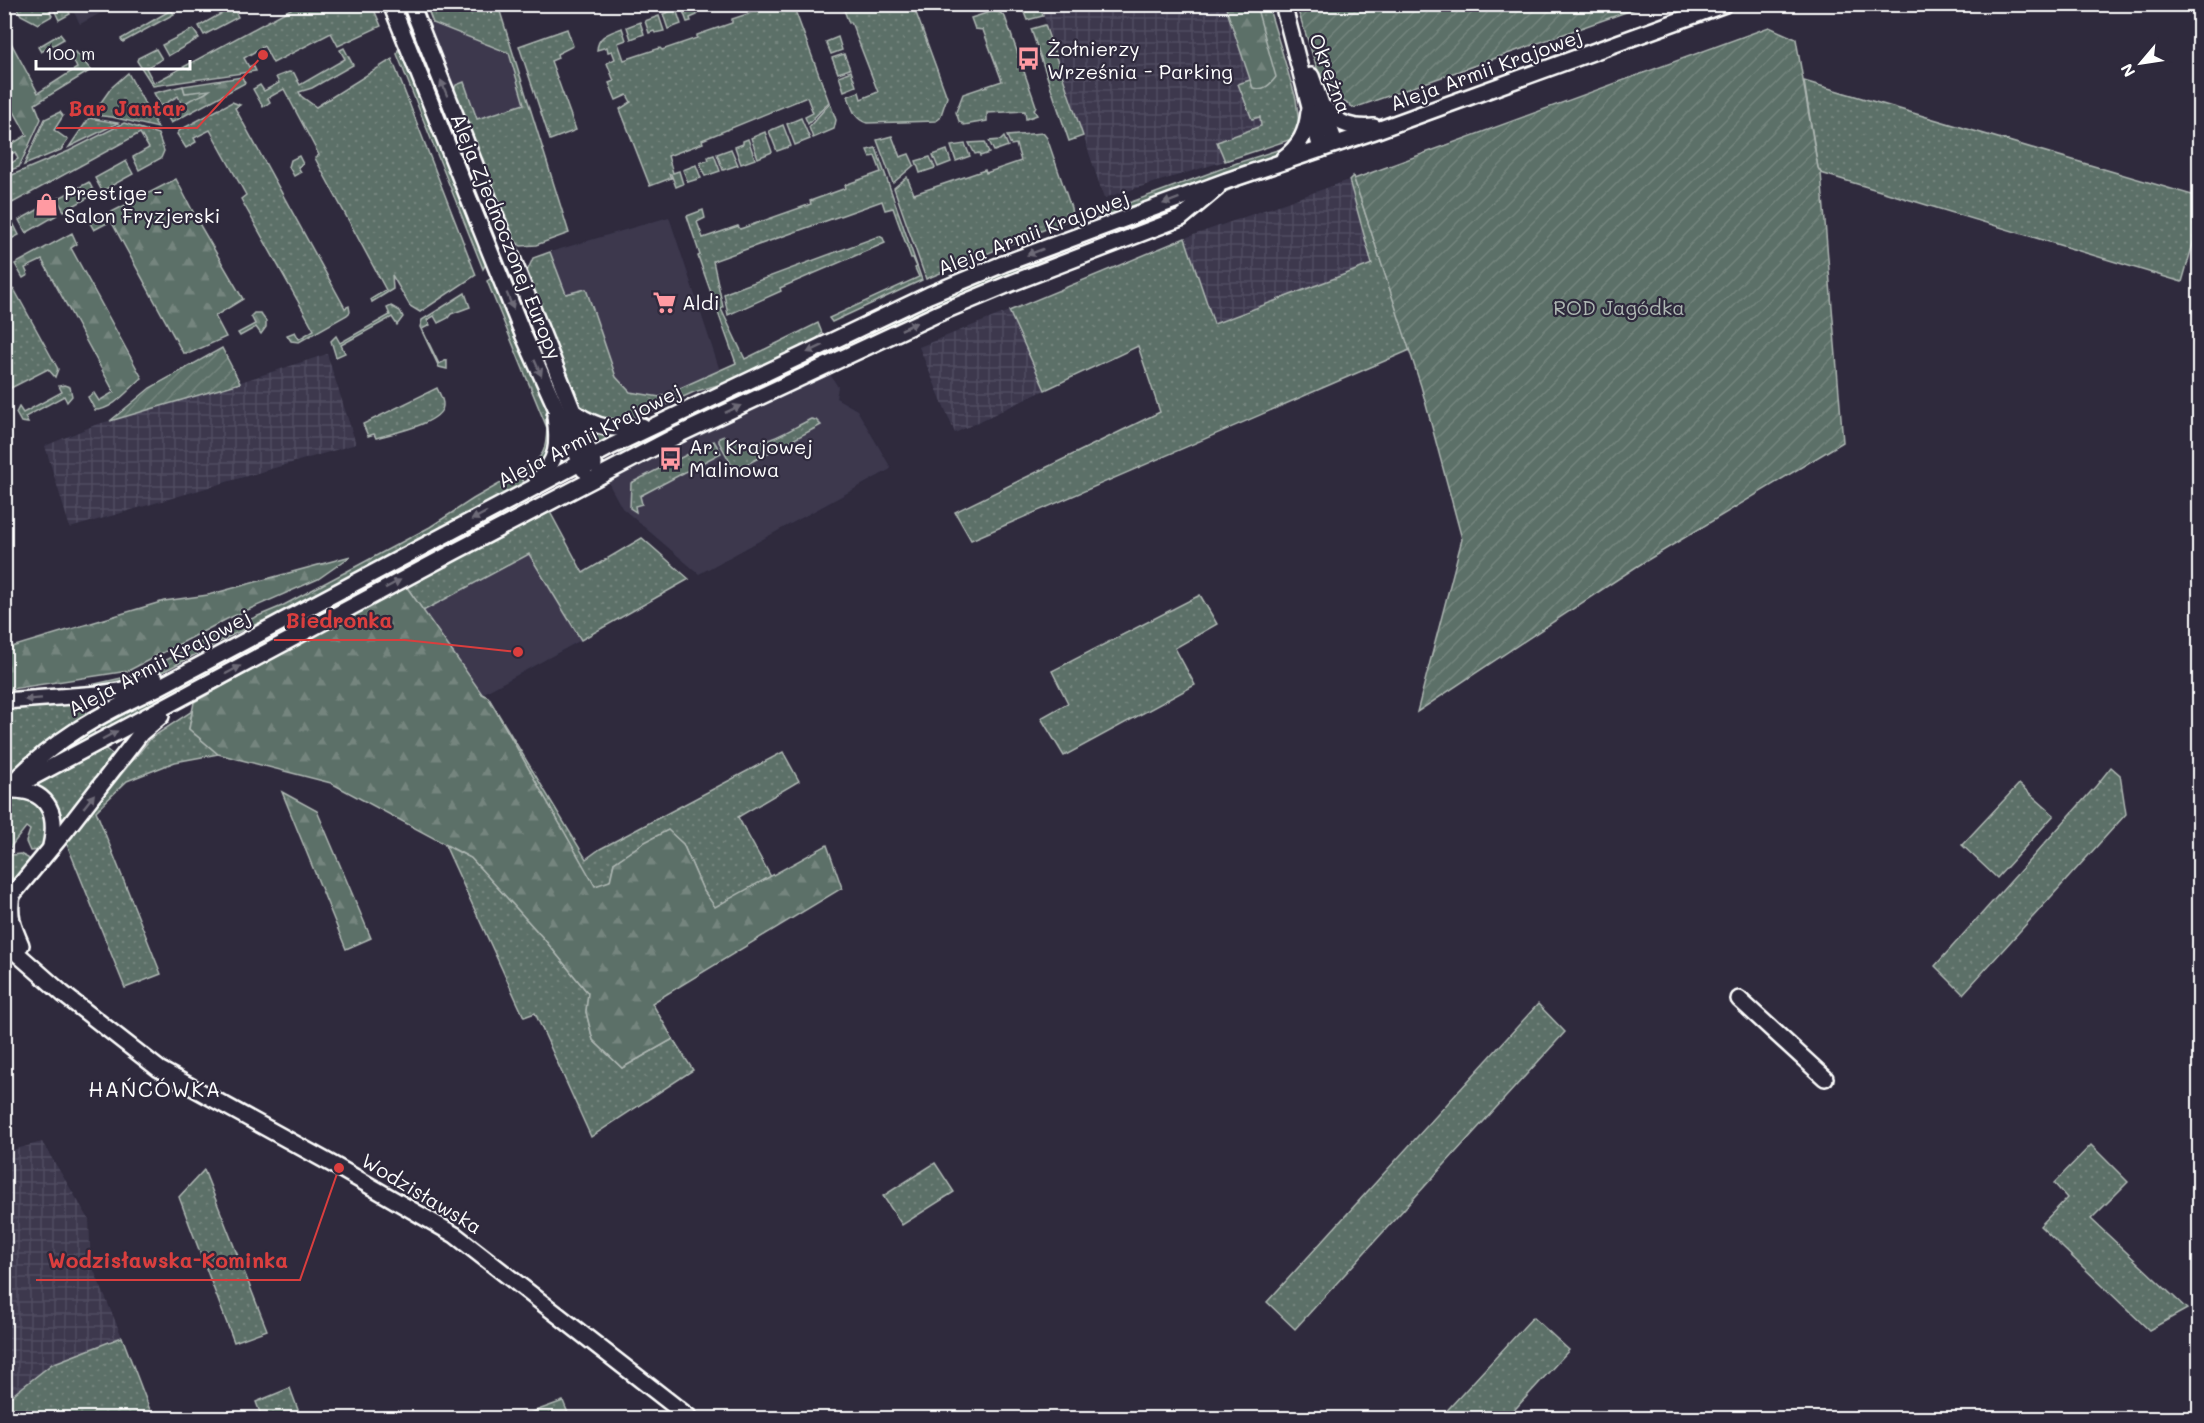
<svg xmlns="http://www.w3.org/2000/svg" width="2204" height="1423" viewBox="0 0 2204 1423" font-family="Mali,sans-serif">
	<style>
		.built { fill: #3c384e }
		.industrial { fill: url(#industrial-grid) }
		.grass { fill: url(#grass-dots); stroke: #aeb7b3; stroke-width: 1.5 }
		.forest { fill: url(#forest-firs); stroke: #aeb7b3; stroke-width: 1.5 }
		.garden { fill: url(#garden-furrows); stroke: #aeb7b3; stroke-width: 1.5 }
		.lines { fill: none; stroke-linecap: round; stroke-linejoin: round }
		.secondary-casing { stroke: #fff; stroke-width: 20 }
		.secondary { stroke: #2f2a3d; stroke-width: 15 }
		.oneway { fill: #6d6a77 }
		.labels { text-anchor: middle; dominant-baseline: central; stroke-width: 4.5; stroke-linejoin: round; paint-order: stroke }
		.poi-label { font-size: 20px; fill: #fff; stroke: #2f2a3d; text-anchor: start }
		.street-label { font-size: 20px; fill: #fff; stroke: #2f2a3d }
		.park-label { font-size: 20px; fill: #aeb7b3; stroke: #2f2a3d }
		.neighbourhood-label { font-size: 21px; letter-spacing: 1.5px; fill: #fff; stroke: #2f2a3d }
		.leader { fill: none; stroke: #da3e3e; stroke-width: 2 }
		.callout-dot { fill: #da3e3e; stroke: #2f2a3d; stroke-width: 2 }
		.callout-label { font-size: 21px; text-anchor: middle; font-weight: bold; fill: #da3e3e; stroke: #2f2a3d; stroke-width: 4.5; stroke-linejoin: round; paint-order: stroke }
	</style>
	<defs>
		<pattern id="industrial-grid" width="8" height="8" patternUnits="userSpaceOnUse" patternTransform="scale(1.5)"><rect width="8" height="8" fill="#3c384e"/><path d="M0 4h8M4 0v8" fill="none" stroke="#504c60"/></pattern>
		<pattern id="grass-dots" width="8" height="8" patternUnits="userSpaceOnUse" patternTransform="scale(1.5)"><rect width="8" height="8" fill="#5c6f67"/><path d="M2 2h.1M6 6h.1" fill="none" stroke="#74857e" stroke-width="1.8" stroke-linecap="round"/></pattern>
		<pattern id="forest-firs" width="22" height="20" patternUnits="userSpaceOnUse" patternTransform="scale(1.5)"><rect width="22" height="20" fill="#5c6f67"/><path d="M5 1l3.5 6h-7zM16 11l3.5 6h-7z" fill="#74857e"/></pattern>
		<pattern id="garden-furrows" width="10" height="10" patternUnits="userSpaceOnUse" patternTransform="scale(1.5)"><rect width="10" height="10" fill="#5c6f67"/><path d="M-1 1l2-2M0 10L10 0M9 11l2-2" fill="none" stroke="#74857e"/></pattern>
	</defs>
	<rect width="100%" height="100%" fill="#2f2a3d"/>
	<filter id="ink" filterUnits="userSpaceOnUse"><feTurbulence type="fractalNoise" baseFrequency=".0167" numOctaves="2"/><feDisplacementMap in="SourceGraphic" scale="12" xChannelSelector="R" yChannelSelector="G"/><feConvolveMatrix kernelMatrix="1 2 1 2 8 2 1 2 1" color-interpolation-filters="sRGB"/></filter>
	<g filter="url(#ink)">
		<g class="built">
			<polygon points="70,5 116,5 80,24"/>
			<polygon points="433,23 509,53 513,69 525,104 477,119 453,92 426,24"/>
			<polygon points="669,217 720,371 659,397 630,392 616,377 586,290 566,294 550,252"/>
			<polygon points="828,371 838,387 836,398 857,410 891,468 889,470 699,574 622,508 610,486 610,481 736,416"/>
			<polygon points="529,553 581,640 482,694 423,611"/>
		</g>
		<g class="industrial">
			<polygon points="1040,5 1237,5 1255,73 1261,126 1217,141 1225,161 1104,198"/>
			<polygon points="1349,180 1373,264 1214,324 1185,238"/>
			<polygon points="1009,311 1045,390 955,433 919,347"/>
			<polygon points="327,354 356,444 70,528 45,446 95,425 222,388"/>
			<polygon points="42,1142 89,1219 90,1261 122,1337 96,1346 5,1400 5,1152"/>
		</g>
		<g class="grass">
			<polygon points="15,5 47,5 52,16 38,24 21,15"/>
			<polygon points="52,5 65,5 70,14 59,20"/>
			<polygon points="298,5 372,5 381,26 338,46 331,33 273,63 264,46 244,58 249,67 253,65 256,71 153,86 137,61 138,58 156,49 162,59 146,68 154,83"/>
			<polygon points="426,5 498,5 569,233 536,245 521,246 513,240 453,92 456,85 464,82 477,119 524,104 509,53 433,23"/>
			<polygon points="694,5 697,15 690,18 691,21 687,22 682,8"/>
			<path d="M 766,5 L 793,5 L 829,102 L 808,124 L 805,117 L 813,113 L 807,97 L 702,140 L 703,143 L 668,156 L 673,173 L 679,171 L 683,184 L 676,187 L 671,174 L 669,174 L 671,178 L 650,186 L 620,109 L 631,102 L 627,95 L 616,100 L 609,83 L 614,81 L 607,63 L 615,59 L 612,51 L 608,52 L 607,47 L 597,50 C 598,35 610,33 622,28 L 626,40 L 618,43 L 624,60 L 660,48 L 662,50 L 697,38 L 697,35 L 732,23 L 732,19 L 766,8 Z"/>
			<path d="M 842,5 L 911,5 L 915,10 L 947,97 L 940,118 L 936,121 L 867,123 C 854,119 852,108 848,96 L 859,92 L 861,99 L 878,92 L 851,22 L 849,23 Z"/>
			<polygon points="1021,5 1040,5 1043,16 1027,20"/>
			<polygon points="1256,5 1268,5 1296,99 1299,124 1292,139 1225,161 1217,142 1261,126 1260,117 1252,119 1238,84 1250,80 1253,88 1258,15"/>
			<polygon points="233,7 238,17 204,35 199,26"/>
			<polygon points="676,9 681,24 668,29 663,14"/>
			<polygon points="993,11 999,12 1005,17 1034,100 1036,106 1034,110 1037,115 1026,119 1025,111 987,113 987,121 964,125 959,121 956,112 963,94 1002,81 983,30 975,29 971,18"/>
			<polygon points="659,16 664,31 655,33 654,31 649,33 645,21"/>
			<polygon points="410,17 503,248 500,249 473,182 459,157 404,20"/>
			<polygon points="640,22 644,34 631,39 627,27"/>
			<polygon points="1045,25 1083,136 1069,141 1031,29"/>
			<polygon points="193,29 199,38 168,56 162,45"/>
			<polygon points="567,29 573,46 557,54 558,58 551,61 576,130 550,140 519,46"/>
			<polygon points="60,34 64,39 41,52 38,47"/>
			<polygon points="838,37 842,50 831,54 826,42"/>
			<polygon points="344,48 353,65 312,88 299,92 301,96 316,107 392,59 476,275 420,312 410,306 392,275 393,289 372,302 371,299 386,290 315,158 319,155 284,89 268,98 270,102 263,107 253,89 260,85 264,91 279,83 276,77 289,72 294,73 300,85 345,59 340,50"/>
			<polygon points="403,49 487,262 483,269 397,54 398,50"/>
			<polygon points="844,54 850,69 838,73 832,58"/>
			<polygon points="851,71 856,86 844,91 839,76"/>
			<polygon points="128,73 158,128 112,117 92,115 111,88"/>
			<polygon points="1804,81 2199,197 2199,223 2182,282 1821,173 1818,168"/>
			<path d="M 183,86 L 185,93 L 211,89 C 202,97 191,98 183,107 L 178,96 L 161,106 L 154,93 Z"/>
			<polygon points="232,102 240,105 235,108 345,308 349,306 350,312 347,315 299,342 291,341 287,335 295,332 299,339 314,330 241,199 246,195 210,130 194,138 196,142 186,148 177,134 180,130"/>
			<polygon points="830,103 836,120 834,129 813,138 809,127"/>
			<polygon points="60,112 63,116 54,130 68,140 61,150 24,165 45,119"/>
			<polygon points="89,118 118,123 69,147"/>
			<polygon points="801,118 810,139 795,145 787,124"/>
			<polygon points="124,123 158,134 164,151 161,158 139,170 133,157 149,148 140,133 5,207 5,178 69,151"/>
			<polygon points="783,125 791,146 777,151 769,131"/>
			<polygon points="765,132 772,152 758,158 751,138"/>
			<polygon points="1043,133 1047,138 1071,208 1072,215 1070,219 926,279 894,188 907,177 914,194 985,170 986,173 1021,161 1016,144 1011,145 1007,136"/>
			<polygon points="892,136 900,157 909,154 914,165 893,183 877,140"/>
			<polygon points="1004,137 1008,146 994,151 989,141 1001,140"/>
			<polygon points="748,139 755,159 741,164 735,147 743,144 743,141"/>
			<polygon points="985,142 989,153 980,156 979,153 975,154 969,143"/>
			<polygon points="965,144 970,156 956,161 951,146"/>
			<polygon points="1290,146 1274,158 1111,217 1102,218 1096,215 1237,163"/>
			<polygon points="876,148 922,280 832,322 829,318 919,277 915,268 917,267 913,258 911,258 893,208 885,210 882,201 713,261 723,307 721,309 745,359 818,323 822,333 814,342 738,379 694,392 628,422 599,421 580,411 526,274 533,258 550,252 566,294 586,289 616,377 630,392 660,397 736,363 698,256 700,255 687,216 703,210 705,218 697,222 703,238 738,226 740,229 811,204 810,201 846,188 845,185 881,172 875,156 870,157 867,150"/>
			<polygon points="731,149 738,165 723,170 717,154"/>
			<polygon points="947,150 951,162 938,167 933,155"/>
			<polygon points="714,155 720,171 705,176 700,163 709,160 708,157"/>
			<polygon points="299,156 303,164 298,167 301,172 294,176 289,167 291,160"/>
			<polygon points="1312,156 1315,158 1313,160 1234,188 1195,205 1148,218 1103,236 1099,237 1098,234"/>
			<polygon points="930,157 935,168 920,173 916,161"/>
			<polygon points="126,161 133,174 102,191 95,178"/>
			<polygon points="696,165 701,178 688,182 683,170"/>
			<polygon points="1353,176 1410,350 971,540 955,512 1160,412 1138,346 1045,390 1009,311 1185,238 1214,324 1372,264 1349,180"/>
			<polygon points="89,182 95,194 64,211 57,199"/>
			<polygon points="50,203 57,215 26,233 19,220"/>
			<polygon points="13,223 19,235 5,242 5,228"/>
			<polygon points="879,236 883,238 885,243 780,288 781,291 728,315 724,294 728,292"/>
			<polygon points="1083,240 1086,242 1079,245 1014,272 938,307 935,300 991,274"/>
			<polygon points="505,275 508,275 531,328 544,351 552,376 528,332"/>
			<path d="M 490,279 L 496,281 L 551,417 L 553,447 L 532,481 L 525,470 C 544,456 546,451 547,428 L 487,281 Z"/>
			<polygon points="4,283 10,292 14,289 58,369 55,377 48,369 5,391"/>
			<polygon points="465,293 470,307 451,314 448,318 438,323 434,316 427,320 430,325 422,329 439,364 447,360 447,369 439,367 420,327 422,320"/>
			<polygon points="930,301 933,309 621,456 620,453 716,406 749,385"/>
			<polygon points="391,306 400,311 403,317 397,325 392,317 341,345 345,353 336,357 331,341 336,336 340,343 390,315 387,308"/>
			<polygon points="64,385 70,387 72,396 67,402 64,396 25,417 28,423 21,422 16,413 19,407 23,413 62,392 59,386"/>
			<path d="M 437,388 C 439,393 444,400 443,406 C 441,424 392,433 376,438 L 374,434 L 368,436 L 363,424 Z"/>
			<path d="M 811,419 L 816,420 L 821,425 L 738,469 L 734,469 L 719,442 L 719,438 L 724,436 C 760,453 779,435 811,419 Z"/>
			<polygon points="586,427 604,432 607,442 596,447 594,446"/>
			<polygon points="714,441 721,453 640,496 642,504 635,506 636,512 630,508 631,483"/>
			<polygon points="515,475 521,476 525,485 284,612 234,634 170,668 147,679 89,692 88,687 91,685 139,674 227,629 282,606 430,527 473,499"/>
			<polygon points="530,495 532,499 485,524 451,546 102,733 97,722"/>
			<polygon points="550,512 583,573 642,538 689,579 581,640 529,554 423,611 406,586"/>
			<polygon points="1200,595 1217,624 1175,648 1195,685 1064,756 1041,718 1068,703 1052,671"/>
			<polygon points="488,697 586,859 600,849 783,752 799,781 738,817 771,877 715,908 703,890 683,844 667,831 643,844 614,863 610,881 595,887"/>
			<polygon points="83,699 87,718 5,781 5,705"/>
			<polygon points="192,711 189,729 218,754 175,762 127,781 96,811 161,974 125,988 66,842 151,738"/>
			<polygon points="91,725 96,736 44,765 65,743"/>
			<path d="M 102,746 L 117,758 L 62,827 C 59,803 49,797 31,784 Z"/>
			<polygon points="2111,767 2120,775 2126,814 1963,994 1935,966 2096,786"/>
			<polygon points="2019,784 2054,815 1997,878 1962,845"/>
			<path d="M 25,797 C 40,806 48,813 46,832 C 45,839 45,844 40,850 L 30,851 L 26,842 L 30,830 L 26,827 L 5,854 L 5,798 Z"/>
			<polygon points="445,845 471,858 545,940 588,993 586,1012 593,1040 622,1068 673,1039 693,1070 591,1137 535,1013 524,1017"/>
			<polygon points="20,854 28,858 30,864 17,881 12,878 5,888 5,861 11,855"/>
			<polygon points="1538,1004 1565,1032 1295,1329 1267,1302"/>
			<polygon points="2091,1145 2128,1182 2091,1219 2187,1309 2149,1330 2040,1226 2067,1198 2054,1183"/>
			<polygon points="935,1163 954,1192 902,1225 883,1196"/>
			<polygon points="204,1170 267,1330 234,1342 179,1197"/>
			<polygon points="1533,1317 1569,1350 1507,1418 1440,1418"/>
			<polygon points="122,1337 153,1418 5,1418 5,1401 52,1364"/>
			<polygon points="290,1388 301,1418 262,1418 256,1402"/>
			<polygon points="563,1401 570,1418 516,1418"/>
		</g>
		<g class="forest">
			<path d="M 1225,5 L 1256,5 L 1276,77 C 1270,85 1264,91 1253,88 Z"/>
			<polygon points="171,10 174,14 123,42 121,39"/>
			<polygon points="9,39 38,93 77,68 71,55 76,52 91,70 35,104 41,119 19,167 5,172 5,167 18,159 15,152 7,156 5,148 27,135 5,95 5,41"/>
			<path d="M 242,77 L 245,83 L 171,123 L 167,116 C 175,112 186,102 192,99 C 200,96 204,95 210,90 L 185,93 L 183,86 Z"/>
			<polygon points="176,179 201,227 243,299 215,316 226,337 190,353 183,353 111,221 94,230 90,223"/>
			<path d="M 72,233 L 77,244 L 71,248 L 142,378 C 129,389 113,410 95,410 L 88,397 L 94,393 L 99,401 L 114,392 L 42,260 L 25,268 L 28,275 L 23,278 L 15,264 Z"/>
			<polygon points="254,313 260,313 266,321 266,327 261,334 256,327 240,336 238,333 255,324 251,316"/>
			<polygon points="351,556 318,579 227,619 128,671 5,690 5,649 164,601 208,595"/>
			<polygon points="406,586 482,694 488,697 595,886 610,881 614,863 643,843 668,830 683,844 703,890 715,907 827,845 842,888 652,1003 673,1039 622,1068 593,1040 586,1012 588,993 545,940 471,858 331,783 218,754 189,729 194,702"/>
			<polygon points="282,792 317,811 371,938 346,949"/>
		</g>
		<g class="garden">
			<polygon points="1296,5 1296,4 1646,5 1354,108 1324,89"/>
			<polygon points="1769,27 1796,39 1818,168 1821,173 1843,442 1636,567 1417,712 1462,539 1421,386 1354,179"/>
			<polygon points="222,348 240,383 110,421 150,388"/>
		</g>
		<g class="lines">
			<defs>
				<g id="secondary">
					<polyline points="391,4 523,334 584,470"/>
					<polyline points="411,4 594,464"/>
					<polyline points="1283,4 1321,149"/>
					<polyline points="1311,76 1335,143"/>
					<path d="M 1326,109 C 1338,125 1354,129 1374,127"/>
					<path d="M 1284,158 C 1300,146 1307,132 1309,112"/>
					<path d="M 575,413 C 601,430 612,430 642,426"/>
					<path d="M 537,482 C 558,459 559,446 555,416"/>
					<polyline points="4,701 99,694 119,691 155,679"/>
					<polyline points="18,785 456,551 680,434 937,314 1009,284 1181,218 1217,188"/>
					<path d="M 6,790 C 48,743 99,714 157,688 L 612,446 L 929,295 L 1003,264 L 1226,181 L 1372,132 L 1725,4"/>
					<path d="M 8,790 C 46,788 59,811 51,846"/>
					<path d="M 12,895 C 8,915 13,927 21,945"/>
					<polyline points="4,900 12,895 66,830 141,733 161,716"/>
					<polyline points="4,942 63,994 159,1069 339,1168 455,1235 690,1418"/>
					<polyline points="1739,999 1825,1078"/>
				</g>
			</defs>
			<use href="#secondary" class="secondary-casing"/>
			<use href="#secondary" class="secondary"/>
		</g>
		<defs><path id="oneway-solid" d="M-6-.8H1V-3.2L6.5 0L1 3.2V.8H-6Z" transform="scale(1.5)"/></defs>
		<g class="oneway">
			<use href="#oneway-solid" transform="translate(444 88) rotate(-112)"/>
			<use href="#oneway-solid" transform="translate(1171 201) rotate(160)"/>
			<use href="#oneway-solid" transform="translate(1035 252) rotate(159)"/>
			<use href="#oneway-solid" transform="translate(510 301) rotate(68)"/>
			<use href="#oneway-solid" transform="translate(909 326) rotate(-25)"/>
			<use href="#oneway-solid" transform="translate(815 349) rotate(155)"/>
			<use href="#oneway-solid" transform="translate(538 368) rotate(66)"/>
			<use href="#oneway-solid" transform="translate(733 409) rotate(-25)"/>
			<use href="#oneway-solid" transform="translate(479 516) rotate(152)"/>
			<use href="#oneway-solid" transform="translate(393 584) rotate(-28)"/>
			<use href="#oneway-solid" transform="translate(233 670) rotate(-28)"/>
			<use href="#oneway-solid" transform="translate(33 699) rotate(176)"/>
			<use href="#oneway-solid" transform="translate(110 735) rotate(-28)"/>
			<use href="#oneway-solid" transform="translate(89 801) rotate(-52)"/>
		</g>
	</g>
	<defs>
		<symbol id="bus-bare" viewBox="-9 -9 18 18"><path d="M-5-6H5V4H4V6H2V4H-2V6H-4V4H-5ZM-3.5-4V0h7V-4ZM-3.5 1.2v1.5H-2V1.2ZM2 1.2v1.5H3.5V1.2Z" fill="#ff9aa2" stroke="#2f2a3d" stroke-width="2.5" paint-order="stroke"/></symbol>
		<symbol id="shop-bare" viewBox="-9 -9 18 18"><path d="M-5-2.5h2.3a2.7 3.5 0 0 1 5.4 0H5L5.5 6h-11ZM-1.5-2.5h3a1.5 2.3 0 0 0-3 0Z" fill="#ff9aa2" stroke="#2f2a3d" stroke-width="2.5" paint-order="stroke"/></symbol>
		<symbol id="supermarket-bare" viewBox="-9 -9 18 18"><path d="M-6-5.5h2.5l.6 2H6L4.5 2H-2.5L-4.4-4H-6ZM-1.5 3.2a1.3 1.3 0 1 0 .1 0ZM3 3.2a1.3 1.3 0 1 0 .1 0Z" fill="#ff9aa2" stroke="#2f2a3d" stroke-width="2.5" paint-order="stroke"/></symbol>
	</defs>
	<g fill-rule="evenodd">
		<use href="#bus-bare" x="1012" y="42" width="33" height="33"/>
		<use href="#shop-bare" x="30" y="188" width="33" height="33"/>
		<use href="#supermarket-bare" x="648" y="286" width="33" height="33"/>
		<use href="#bus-bare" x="654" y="442" width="33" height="33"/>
	</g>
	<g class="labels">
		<g class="poi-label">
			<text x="1047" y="48">Żołnierzy<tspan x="1047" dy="23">Września - Parking</tspan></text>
			<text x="64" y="192">Prestige -<tspan x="64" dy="23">Salon Fryzjerski</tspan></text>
			<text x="682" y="302">Aldi</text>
			<text x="689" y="446">Ar. Krajowej<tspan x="689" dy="23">Malinowa</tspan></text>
		</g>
		<g class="street-label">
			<text transform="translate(1486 69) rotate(-20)">Aleja Armii Krajowej</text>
			<text transform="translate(1331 73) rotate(69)">Okrężna</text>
			<text transform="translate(1033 232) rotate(-21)">Aleja Armii Krajowej</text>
			<text transform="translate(507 236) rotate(68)">Aleja Zjednoczonej Europy</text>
			<text transform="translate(589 435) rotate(-27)">Aleja Armii Krajowej</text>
			<text transform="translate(159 662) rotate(-28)">Aleja Armii Krajowej</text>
			<text transform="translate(422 1193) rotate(31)">Wodzisławska</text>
		</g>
		<g class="park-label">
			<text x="1619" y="307">ROD Jagódka</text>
		</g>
		<g class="neighbourhood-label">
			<text x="155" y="1088">HAŃCÓWKA</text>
		</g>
	</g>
	<path class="leader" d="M263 55L197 128H56M518 652L405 640H274M339 1168L300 1280H36"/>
	<g class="callout-dot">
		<circle cx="263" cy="55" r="6"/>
		<circle cx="518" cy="652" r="6"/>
		<circle cx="339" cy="1168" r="6"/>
	</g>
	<g class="callout-label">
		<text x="127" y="116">Bar Jantar</text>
		<text x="339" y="628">Biedronka</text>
		<text x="168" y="1268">Wodzisławska-Kominka</text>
	</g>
	<rect width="2204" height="1423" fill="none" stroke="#2f2a3d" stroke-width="24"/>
	<rect x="12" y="12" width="2180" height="1399" fill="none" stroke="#fff" stroke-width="2" filter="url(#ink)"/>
	<g transform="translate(2141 63) rotate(241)" stroke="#2f2a3d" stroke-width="4.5" paint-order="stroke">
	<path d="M0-4.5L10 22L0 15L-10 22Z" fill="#ffffff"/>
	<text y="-9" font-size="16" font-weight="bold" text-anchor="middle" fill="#ffffff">N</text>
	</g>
	<path d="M36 60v9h154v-9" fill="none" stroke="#ffffff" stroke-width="3"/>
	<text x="45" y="60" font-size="18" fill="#ffffff" stroke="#2f2a3d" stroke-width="4.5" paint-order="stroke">100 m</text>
</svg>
